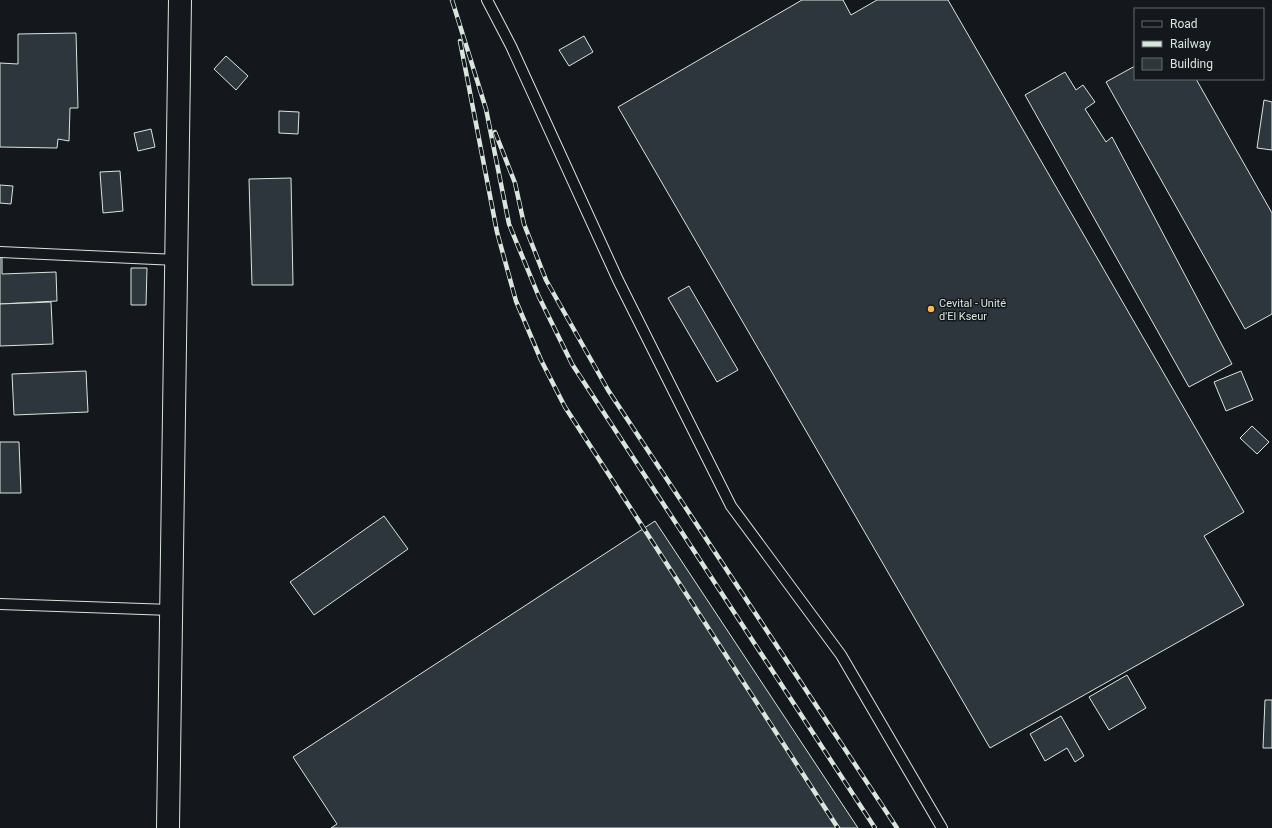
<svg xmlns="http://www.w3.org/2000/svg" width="1272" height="828" viewBox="0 0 1272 828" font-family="Roboto,sans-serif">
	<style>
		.building { fill: #2c363c; stroke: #d8e6dc }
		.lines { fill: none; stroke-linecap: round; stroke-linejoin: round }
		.service-casing { stroke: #d8e6dc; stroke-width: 12 }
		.secondary-casing { stroke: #d8e6dc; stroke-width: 24 }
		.service { stroke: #14181c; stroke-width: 10 }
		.secondary { stroke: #14181c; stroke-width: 22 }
		.rail-casing { stroke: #d8e6dc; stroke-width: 4.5 }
		.rail { stroke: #14181c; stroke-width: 3; stroke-dasharray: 9; stroke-linecap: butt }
		.poi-dot { fill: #ffb74d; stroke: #14181c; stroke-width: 1.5 }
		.labels { text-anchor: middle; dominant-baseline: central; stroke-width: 3; stroke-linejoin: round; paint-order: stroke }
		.poi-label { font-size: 11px; fill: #d8e6dc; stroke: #14181c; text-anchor: start }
	</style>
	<rect width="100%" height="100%" fill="#14181c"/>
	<g class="building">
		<polygon points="802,0 843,0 851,15 877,0 948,0 1244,512 1204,536 1244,605 990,748 618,107"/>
		<polygon points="76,33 78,108 70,108 69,141 58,139 57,148 0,147 0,63 18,64 18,34"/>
		<polygon points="584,36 593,52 569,66 559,50"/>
		<polygon points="226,56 248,76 236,90 214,69"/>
		<polygon points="1135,66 1135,79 1196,79 1272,213 1272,314 1245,329 1106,82"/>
		<polygon points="1065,72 1076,90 1083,85 1095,102 1085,109 1106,142 1112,137 1232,364 1189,387 1025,95"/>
		<polygon points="1264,100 1272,102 1272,150 1257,148"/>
		<polygon points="279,111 299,112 298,134 279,133"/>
		<polygon points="151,129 155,147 138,151 134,133"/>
		<polygon points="120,171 123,211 103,213 100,172"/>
		<polygon points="291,178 293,285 252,285 249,179"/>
		<polygon points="0,185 13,186 11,204 0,203"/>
		<polygon points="0,257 2,257 2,274 56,272 57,301 0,304"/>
		<polygon points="131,268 147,268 146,305 131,305"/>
		<polygon points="689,286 738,370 717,382 668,298"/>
		<polygon points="51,302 53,344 0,346 0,304"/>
		<polygon points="86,371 88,412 14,415 12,374"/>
		<polygon points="1241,371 1253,400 1226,411 1214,382"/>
		<polygon points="1252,426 1269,442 1257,454 1240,438"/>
		<polygon points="0,442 19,442 21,493 0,493"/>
		<polygon points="384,516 408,549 314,615 290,582"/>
		<polygon points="655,521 858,828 331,828 337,824 293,757"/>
		<polygon points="1127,675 1146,708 1109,730 1089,697"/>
		<polygon points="1265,700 1272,700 1272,748 1263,748"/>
		<polygon points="1061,716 1084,756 1075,762 1067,748 1045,761 1030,734"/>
	</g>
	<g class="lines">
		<defs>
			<g id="service">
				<polyline points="487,0 511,46 618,280 731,506 841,655 942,828"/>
				<polyline points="0,252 177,260"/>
				<polyline points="0,604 171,610"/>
			</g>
			<polyline id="secondary" points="168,828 180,0"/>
		</defs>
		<use href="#service" class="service-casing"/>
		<use href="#secondary" class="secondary-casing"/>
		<use href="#service" class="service"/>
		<use href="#secondary" class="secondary"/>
		<defs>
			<g id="rail">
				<polyline points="452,0 486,109 509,224 539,297 572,364 875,828"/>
				<polyline points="460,41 497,232 516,301 541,360 565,407 838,828"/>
				<polyline points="495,132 515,183 524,224 546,280 608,390 897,828"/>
			</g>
		</defs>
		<use href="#rail" class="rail-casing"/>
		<use href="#rail" class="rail"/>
	</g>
	<circle class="poi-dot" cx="931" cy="309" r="4"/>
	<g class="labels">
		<g class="poi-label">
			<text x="939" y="303">Cevital - Unité<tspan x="939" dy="13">d'El Kseur</tspan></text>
		</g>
	</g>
	<rect x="1134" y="8" width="130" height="72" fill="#14181c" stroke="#626a69"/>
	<rect x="1142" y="21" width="20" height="6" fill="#14181c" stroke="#626a69"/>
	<text x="1170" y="28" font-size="12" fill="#d8e6dc">Road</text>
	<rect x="1142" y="41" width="20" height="6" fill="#d8e6dc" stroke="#626a69"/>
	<text x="1170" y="48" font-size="12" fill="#d8e6dc">Railway</text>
	<rect x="1142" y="58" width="20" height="12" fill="#2c363c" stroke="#626a69"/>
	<text x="1170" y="68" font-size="12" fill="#d8e6dc">Building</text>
</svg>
